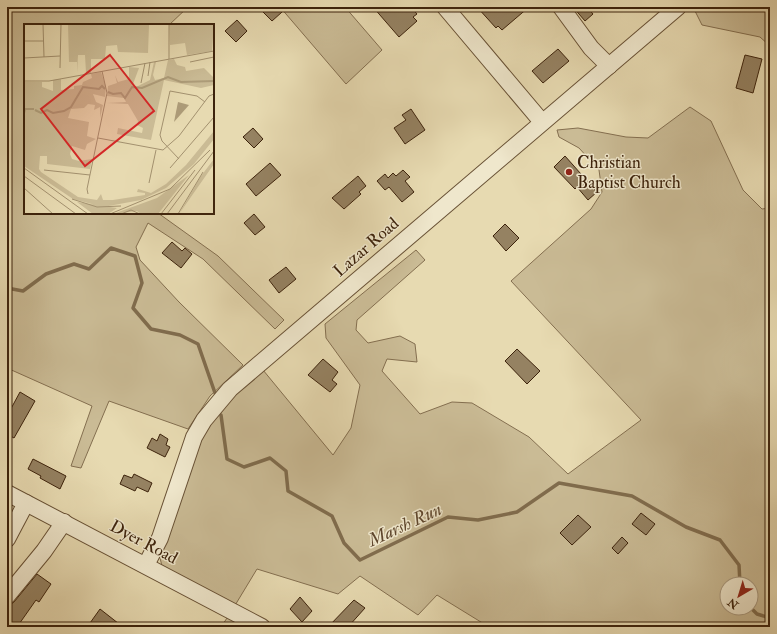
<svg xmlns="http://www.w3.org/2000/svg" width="777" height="634" viewBox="0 0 777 634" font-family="'IM FELL Double Pica',serif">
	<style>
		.green { fill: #cabb95; stroke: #846f50; fill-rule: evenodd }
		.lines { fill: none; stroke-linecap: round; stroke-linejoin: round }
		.stream { stroke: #806c4d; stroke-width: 3.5 }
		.building { fill: #958262; stroke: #3d230c }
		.minor-casing { stroke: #685135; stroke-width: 18 }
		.minor { stroke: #efe7cc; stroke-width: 16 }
		.poi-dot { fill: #8f2418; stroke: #efe7cc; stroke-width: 1.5 }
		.labels { text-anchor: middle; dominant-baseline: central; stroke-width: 3; stroke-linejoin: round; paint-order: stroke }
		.poi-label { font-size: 17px; fill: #3d230c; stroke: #efe7cc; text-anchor: start }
		.street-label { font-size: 17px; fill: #3d230c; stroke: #efe7cc }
		.water-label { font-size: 18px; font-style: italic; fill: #5f472d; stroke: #efe7cc }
		.inset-river { fill: none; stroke: #ad9c79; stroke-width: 2 }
		.inset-road { fill: none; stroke: #a3916f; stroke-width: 1 }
		.view { fill: #d62828; fill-opacity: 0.15; stroke: #d62828; stroke-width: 2 }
		.inset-edge { fill: none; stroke: #3d230c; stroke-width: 2 }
	</style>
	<rect width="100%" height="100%" fill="#e7dab1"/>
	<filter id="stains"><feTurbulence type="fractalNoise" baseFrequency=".005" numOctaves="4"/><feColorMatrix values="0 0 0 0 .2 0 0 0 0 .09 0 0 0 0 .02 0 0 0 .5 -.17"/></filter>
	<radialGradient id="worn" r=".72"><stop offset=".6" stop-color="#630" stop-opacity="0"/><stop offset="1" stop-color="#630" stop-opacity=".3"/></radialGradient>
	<g class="green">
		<polygon points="7,7 188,7 169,25 25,25 25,213 158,213 218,256 284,320 275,329 203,259 148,223 136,247 140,260 179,302 243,365 210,396 188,429 109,401 81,468 71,466 92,406 7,368"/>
		<polygon points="280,7 345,7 382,50 346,84"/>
		<polygon points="693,7 770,7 770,46 760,37 702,25"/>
		<path d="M 690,107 L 711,121 L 743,190 L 762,209 L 770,208 L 770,627 L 489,627 L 437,595 L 418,615 L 360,576 L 338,594 L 257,569 L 234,607 L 162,566 L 159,554 L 203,434 L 228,400 L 263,370 L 333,455 L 351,428 L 360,385 L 326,338 L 325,324 L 416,250 L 425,260 L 357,320 L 356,330 L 368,343 L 400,336 L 415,344 L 417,362 L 387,359 L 382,371 L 420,414 L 452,402 L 472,403 L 529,437 L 568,474 L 641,420 L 511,281 L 591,209 L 602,192 L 599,170 L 579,148 L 559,137 L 557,130 L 578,128 L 626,137 L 648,138 ZM 727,584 L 751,584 L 751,608 L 727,608 Z"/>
		<polygon points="229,615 251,627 221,627"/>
	</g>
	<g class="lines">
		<g class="stream">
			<polyline points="7,288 23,291 46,274 74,264 89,269 111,248 135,256 142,283 133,308 151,329 180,335 198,344 215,393"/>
			<polyline points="221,415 227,459 244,467 270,458 286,471 288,491 332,516 344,543 360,560 448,517 478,520 517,512 559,483 632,496 686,527 720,540 739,565 740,584"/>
			<polyline points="751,608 757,614 770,618"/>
		</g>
	</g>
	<g class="building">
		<polygon points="258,7 277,7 282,12 272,21"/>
		<polygon points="373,7 411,7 417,14 413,17 417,21 399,37"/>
		<polygon points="477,7 529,7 502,30 498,26 496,28"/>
		<polygon points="573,7 587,7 593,14 585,21"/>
		<polygon points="237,20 247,31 236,42 225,31"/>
		<polygon points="558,49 569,61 543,83 532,71"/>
		<polygon points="745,55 762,59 753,93 736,88"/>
		<polygon points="411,109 425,130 405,144 394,128 406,120 402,115"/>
		<polygon points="253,128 263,139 254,148 243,137"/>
		<polygon points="565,156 597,192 588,200 577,187 575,189 554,167"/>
		<polygon points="270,163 281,175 256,196 246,184"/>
		<polygon points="403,170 410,177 405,181 414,192 402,202 389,187 385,190 377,181 385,174 388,178 393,173 396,176"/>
		<polygon points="358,176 366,186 359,192 361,194 344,209 332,198"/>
		<polygon points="254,214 265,227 255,235 244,223"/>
		<polygon points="505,224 519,238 506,251 493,236"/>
		<polygon points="172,242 182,251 185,248 192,254 181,268 162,253"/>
		<polygon points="286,267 296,279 279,293 269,280"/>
		<polygon points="517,349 540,371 527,384 505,361"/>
		<polygon points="323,359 338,372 332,380 337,384 330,392 308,375"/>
		<polygon points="20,392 35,401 14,438 7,434 7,416"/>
		<polygon points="160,434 168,439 166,445 170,447 165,457 147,448 152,438 157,441"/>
		<polygon points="33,459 66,476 60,489 40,478 41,476 28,469"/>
		<polygon points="134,474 152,483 148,492 137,487 135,491 120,484 124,475 132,478"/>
		<polygon points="641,513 655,524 646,535 632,524"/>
		<polygon points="578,515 591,527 572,545 560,533"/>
		<polygon points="622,537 628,543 618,554 612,548"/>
		<polygon points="37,574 51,584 39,602 36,600 17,627 7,627 7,607 14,602"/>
		<polygon points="300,597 312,611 302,622 290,609"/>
		<polygon points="354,600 365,608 348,627 328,627"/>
		<polygon points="100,609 123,627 96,627 90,623"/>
	</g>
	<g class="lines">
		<defs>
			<g id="minor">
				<polyline points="445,7 542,122"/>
				<polyline points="561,7 591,48 609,66"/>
				<polyline points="7,493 262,627"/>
				<polyline points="7,539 26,503"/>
				<polyline points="146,565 160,538 194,437 204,420 230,389 678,7"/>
				<polyline points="7,596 44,551 64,522"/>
			</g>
		</defs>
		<use href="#minor" class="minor-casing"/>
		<use href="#minor" class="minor"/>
	</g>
	<circle class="poi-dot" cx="569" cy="172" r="4"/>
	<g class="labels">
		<g class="poi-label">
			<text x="577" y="162">Christian<tspan x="577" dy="20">Baptist Church</tspan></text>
		</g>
		<g class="street-label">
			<text transform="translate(366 247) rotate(-41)">Lazar Road</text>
			<text transform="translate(144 542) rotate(28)">Dyer Road</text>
		</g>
		<g class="water-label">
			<text transform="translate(405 525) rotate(-25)">Marsh Run</text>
		</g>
	</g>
	<g transform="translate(24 24)">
		<rect width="190" height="190" fill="#e7dab1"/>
		<path d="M 44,0 L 133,0 L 125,1 L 124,29 L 94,28 L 93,21 L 82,22 L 81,35 L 67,35 L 67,49 L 62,49 L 61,31 L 54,31 L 53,49 L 53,38 L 45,38 ZM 145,0 L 190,0 L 188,27 L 163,31 L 161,19 L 146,21 ZM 150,35 L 153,41 L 161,43 L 162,47 L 180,44 L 190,54 L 190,61 L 177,64 L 140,56 L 127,116 L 93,110 L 94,104 L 118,109 L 119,104 L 113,101 L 114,97 L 104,80 L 83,79 L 102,78 L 100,74 L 83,72 L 84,62 L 93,59 L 91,51 L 94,58 L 105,55 L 105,43 L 115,44 L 109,60 L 112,63 L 126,56 L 130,38 L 132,38 L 129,51 L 131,56 L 140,54 L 144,36 ZM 77,48 L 82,63 L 81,73 L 69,70 L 72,78 L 79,81 L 76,94 L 76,83 L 70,86 L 71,81 L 64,80 L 60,84 L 47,85 L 44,94 L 65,98 L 63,112 L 72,115 L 63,120 L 61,126 L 48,122 L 46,130 L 48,135 L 55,137 L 68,135 L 66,145 L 23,140 L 23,132 L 16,132 L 15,145 L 17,148 L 54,173 L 73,176 L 77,170 L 79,176 L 89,176 L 121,171 L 121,169 L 113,168 L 114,165 L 127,169 L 142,160 L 162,141 L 190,107 L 190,115 L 170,140 L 142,164 L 117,176 L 79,183 L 49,175 L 0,142 L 0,58 L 18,58 L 18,63 L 29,67 L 29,56 L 37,55 L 37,66 L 50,65 L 50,62 L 58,61 L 59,58 L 68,54 L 67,50 ZM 190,135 L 190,140 L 155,190 L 177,152 ZM 165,151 L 134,190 L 117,190 L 113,187 L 89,190 L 133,174 ZM 53,178 L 93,184 L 84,190 L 69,190 Z" fill="#cabb95"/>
		<path d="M 154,78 L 165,81 L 150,98 Z" fill="#ad9c79"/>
		<path class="inset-river" d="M 84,68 L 89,70 L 97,69 L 101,74 L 108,63 L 118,64 L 144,53 L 157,58 L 190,57M 11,86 L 17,89 L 23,86 L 29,89 L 40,87 L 47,83 L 59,63 L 75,65 L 78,62 L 81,65M 0,89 L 1,85 L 10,85"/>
		<path class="inset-road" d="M 19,0 L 20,33M 145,0 L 145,35M 0,17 L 19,17M 0,34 L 36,32M 166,38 L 190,33M 36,44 L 37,0M 124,52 L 126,38M 0,57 L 25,57 L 190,27M 117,59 L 121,39M 74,114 L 139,126 L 155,112 L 185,72 L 190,70M 155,135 L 138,117 L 136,111 L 146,67 L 173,72 L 181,78M 0,144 L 64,190M 146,144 L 190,93M 20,146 L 66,151M 0,152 L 52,190M 125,159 L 132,126M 0,164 L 29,190M 64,170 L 63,165 L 83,69 L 78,47M 48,175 L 73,183 L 97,182M 86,190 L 146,165 L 186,126M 97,190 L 107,186 L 116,190M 137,190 L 171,146M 143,190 L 190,127M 154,190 L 179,148"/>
		<path class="view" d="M 86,31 L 130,87 L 61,142 L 17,85 Z"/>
		<rect width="190" height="190" class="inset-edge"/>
	</g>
	<rect width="777" height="634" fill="none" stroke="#e7dab1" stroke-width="24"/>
	<rect x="8" y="8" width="761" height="618" fill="none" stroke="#3d230c" stroke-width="2"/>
	<rect x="12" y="12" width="753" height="610" fill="none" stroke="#3d230c"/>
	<g transform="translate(739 596) rotate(218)"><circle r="19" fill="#efe7cc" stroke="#a8997f"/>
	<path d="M0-3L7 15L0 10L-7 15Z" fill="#8f2418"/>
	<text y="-6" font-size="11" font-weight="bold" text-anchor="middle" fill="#3d230c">N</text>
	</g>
	<rect width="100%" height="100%" filter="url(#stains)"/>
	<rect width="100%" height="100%" fill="url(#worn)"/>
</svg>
